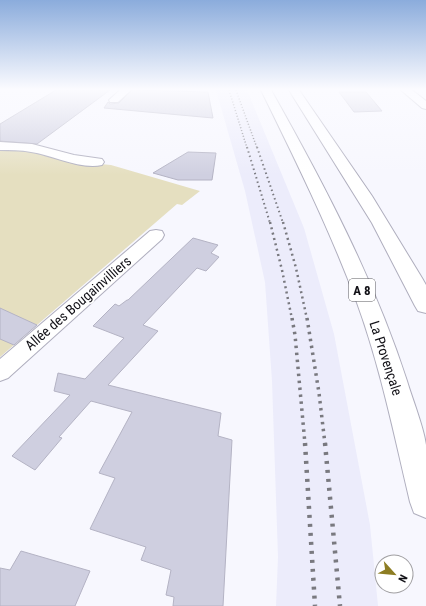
<svg xmlns="http://www.w3.org/2000/svg" width="426" height="606" viewBox="0 0 426 606" font-family="'Roboto Condensed',sans-serif">
	<style>
		.built { fill: #ececfb }
		.green { fill: #e5dfc0 }
		.building { fill: #cfcfe0; stroke: #b4b3c4 }
		.lines { fill: none; stroke-linecap: round; stroke-linejoin: round }
		.street-casing { stroke: #afaebe; stroke-width: 2 }
		.highway-casing { stroke: #afaebe; stroke-width: 2 }
		.street { fill: #fff; fill-rule: evenodd }
		.highway { fill: #fff; fill-rule: evenodd }
		.rail-far4 { stroke: #79797f; stroke-width: 1.5; stroke-dasharray: 1 2; stroke-linecap: butt }
		.rail-far3 { stroke: #79797f; stroke-width: 2; stroke-dasharray: 1.5 3; stroke-linecap: butt }
		.rail-far2 { stroke: #79797f; stroke-width: 2.5; stroke-dasharray: 2 3.5; stroke-linecap: butt }
		.rail-far1 { stroke: #79797f; stroke-width: 3.5; stroke-dasharray: 2.5 4.5; stroke-linecap: butt }
		.rail { stroke: #79797f; stroke-width: 4.5; stroke-dasharray: 3 6; stroke-linecap: butt }
		.labels { text-anchor: middle; dominant-baseline: central; stroke-width: 3.5; stroke-linejoin: round; paint-order: stroke }
		.shield { fill: #fff; stroke: #58585c; stroke-width: 1 }
		.shield-label { font-size: 13px; font-weight: bold; fill: #111016 }
		.street-label { font-size: 14px; fill: #111016; stroke: #fff }
	</style>
	<rect width="100%" height="100%" fill="#f7f7fe"/>
	<polygon class="built" points="216,90 247,90 304,228 334,334 370,525 378,606 276,606 278,557 272,381 265,282 245,191"/>
	<polygon class="green" points="0,148 30,150 78,162 111,165 200,191 182,205 177,204 0,357"/>
	<g class="building">
		<polygon points="56,90 110,90 37,144 0,141 0,124"/>
		<polygon points="132,90 208,92 213,118 104,108 108,102 110,104 119,103"/>
		<polygon points="339,92 366,92 382,111 354,112"/>
		<polygon points="188,152 216,153 212,180 178,180 153,173"/>
		<polygon points="193,238 218,245 211,253 219,257 206,271 197,268 143,325 158,331 108,385 221,413 218,436 232,440 223,606 173,606 174,597 166,595 171,570 141,560 146,547 90,529 115,478 99,473 132,412 91,401 59,437 62,438 35,470 12,456 70,395 54,391 58,373 85,379 124,338 93,326 115,304 119,306 127,300 128,300"/>
		<polygon points="0,308 37,325 14,345 0,339"/>
		<polygon points="21,551 90,571 75,606 0,606 0,568 10,570"/>
	</g>
	<g class="lines">
		<defs>
			<g id="street">
				<polygon points="120,90 131,90 118,102 110,102 109,100"/>
				<polygon points="401,90 412,90 426,101 426,109 422,108"/>
				<path d="M 0,142 L 32,144 L 74,155 L 102,159 L 104,162 L 102,165 C 81,170 52,155 31,152 C 21,150 10,150 0,150 Z"/>
				<polygon points="156,230 162,231 164,235 162,239 8,378 0,381 0,359 150,231"/>
			</g>
			<g id="highway">
				<path d="M 261,90 L 271,90 C 324,184 374,279 407,381 C 412,398 424,428 426,445 C 426,469 426,494 426,518 L 414,513 L 410,502 C 394,434 380,365 356,300 C 329,228 295,159 261,90 Z"/>
				<polygon points="289,90 299,90 372,196 422,278 426,285 426,313 418,311 415,306 372,223"/>
			</g>
		</defs>
		<use href="#street" class="street-casing"/>
		<use href="#highway" class="highway-casing"/>
		<use href="#street" class="street"/>
		<use href="#highway" class="highway"/>
		<g class="rail-far4">
			<polyline points="229,90 247,148"/>
			<polyline points="236,90 257,148"/>
		</g>
		<g class="rail-far3">
			<polyline points="247,147 270,223"/>
			<polyline points="257,147 283,223"/>
		</g>
		<g class="rail-far2">
			<polyline points="270,222 282,270 292,319"/>
			<polyline points="283,222 296,268 307,319"/>
		</g>
		<g class="rail-far1">
			<polyline points="292,318 295,335 305,444"/>
			<polyline points="307,318 319,393 325,444"/>
		</g>
		<g class="rail">
			<polyline points="305,443 315,606"/>
			<polyline points="325,443 340,606"/>
		</g>
	</g>
	<linearGradient id="sky" x2="0" y2="1"><stop stop-color="#8bacdc"/><stop offset="0.51" stop-color="#fbfbff"/><stop offset="1" stop-color="#fbfbff" stop-opacity="0"/></linearGradient>
	<rect width="426" height="175" fill="url(#sky)"/>
	<g class="labels">
		<rect class="shield" x="349" y="279" width="26" height="22" rx="3"/>
		<g class="shield-label">
			<text x="362" y="290">A 8</text>
		</g>
		<g class="street-label">
			<text transform="translate(78 303) rotate(-41)">Allée des Bougainvilliers</text>
			<text transform="translate(386 358) rotate(72)">La Provençale</text>
		</g>
	</g>
	<g transform="translate(394 574) rotate(117)"><circle r="19" fill="#ffffff" stroke="#a09fa2"/>
	<path d="M0-3L7 15L0 10L-7 15Z" fill="#8d7d23"/>
	<text y="-6" font-size="11" font-weight="bold" text-anchor="middle" fill="#111016">N</text>
	</g>
</svg>
